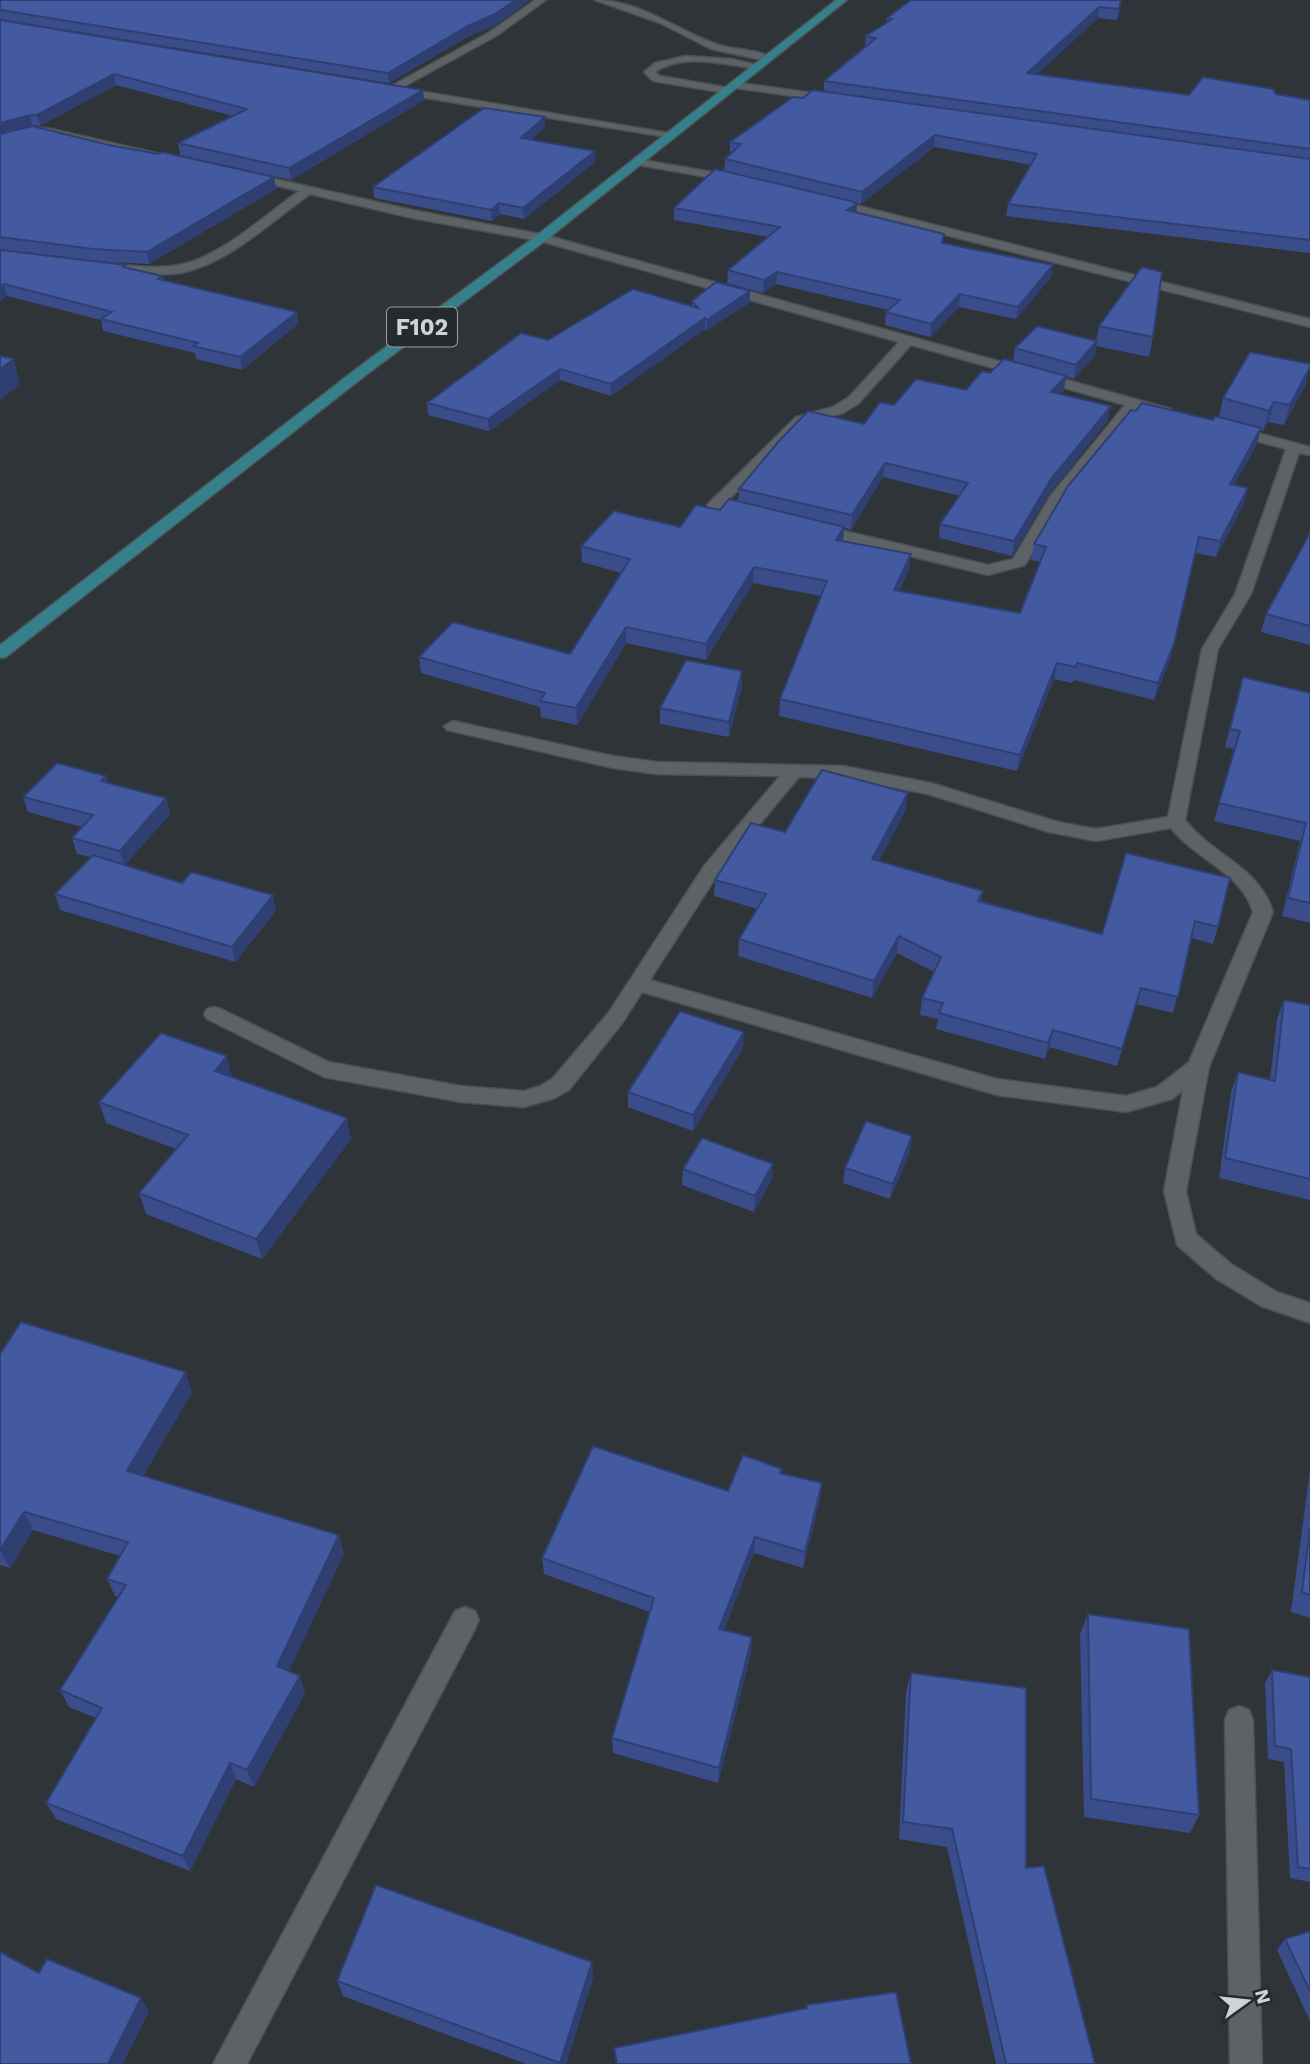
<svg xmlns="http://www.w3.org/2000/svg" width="1310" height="2064" viewBox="0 0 1310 2064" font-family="'Work Sans',sans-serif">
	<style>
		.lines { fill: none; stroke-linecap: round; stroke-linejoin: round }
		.lane-casing { stroke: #4a4f52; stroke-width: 3 }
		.street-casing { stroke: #4a4f52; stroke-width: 3 }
		.primary-casing { stroke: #4a4f52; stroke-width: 3 }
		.lane { fill: #5c6266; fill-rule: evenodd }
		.street { fill: #5c6266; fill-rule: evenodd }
		.primary { fill: #35808b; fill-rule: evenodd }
		.wall { fill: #3a4d8a }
		.shaded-wall { fill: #2f3f71 }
		.building { fill: #435aa1; stroke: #2f3f71; stroke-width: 2 }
		.labels { text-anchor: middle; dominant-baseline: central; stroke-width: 5; stroke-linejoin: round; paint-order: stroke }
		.shield { fill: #242a2d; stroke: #9ca0a3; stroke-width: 2 }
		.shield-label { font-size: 23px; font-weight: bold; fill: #cfd3d5 }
	</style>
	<rect width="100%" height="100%" fill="#2e3437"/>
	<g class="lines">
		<defs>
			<path id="lane" d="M 685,56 L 731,59 L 763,66 L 758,69 C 726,65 684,52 655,72 L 660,76 L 730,88 L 731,90 L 726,93 L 653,81 L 644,72 L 655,63 Z"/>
			<g id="street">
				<polygon points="535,0 546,0 496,36 401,88 669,133 673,134 673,138 395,93 386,89 490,32"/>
				<path d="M 595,0 C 641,0 677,31 719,45 C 736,50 758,49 772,58 L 767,61 L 711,49 L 660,23 Z"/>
				<polygon points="733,82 835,96 840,99 835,102 729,87 728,85"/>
				<polygon points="33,128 47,128 169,156 163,159 47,134 34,134 0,144 0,137"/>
				<polygon points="637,159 735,176 741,179 735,182 633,164 631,162"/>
				<path d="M 249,173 L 412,210 L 545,235 L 1171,409 L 1173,412 L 1166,416 L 1137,408 L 1063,500 L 1025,565 L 988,575 L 810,532 L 807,529 L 815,524 L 988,565 L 1013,559 L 1051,495 L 1125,405 L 911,345 L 859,403 L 843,413 L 806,423 L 725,503 L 755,511 L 758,514 L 755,517 L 750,519 L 710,508 L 707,505 L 710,502 L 796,417 L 833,407 L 849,397 L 899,342 L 540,241 L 412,218 L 310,194 C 272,221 231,261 185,272 C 160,277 133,274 108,271 L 102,267 L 108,263 C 131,266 155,269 179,265 C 219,258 265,215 299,191 L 245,178 L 243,176 Z"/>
				<polygon points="831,199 1310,319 1310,327 827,205 827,201"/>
				<path d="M 1231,426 L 1310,447 L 1310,455 L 1299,453 L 1251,594 L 1218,649 L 1185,820 C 1213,856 1259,866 1273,912 L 1209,1067 L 1186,1191 L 1196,1234 L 1231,1264 L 1277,1292 L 1310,1303 L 1310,1323 L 1261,1306 L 1215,1278 L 1177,1245 L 1164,1191 L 1183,1090 L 1172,1099 L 1126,1112 L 997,1095 L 642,992 L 623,1022 L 569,1090 L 555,1098 L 524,1107 L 461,1102 L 324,1077 L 207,1019 L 204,1014 L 207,1009 L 214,1007 L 221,1009 L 329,1062 L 461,1086 L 524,1091 L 540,1086 L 553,1078 L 609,1012 L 704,866 L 780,776 L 657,774 L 613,768 L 447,730 L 444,726 L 453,721 L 613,756 L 657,762 L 843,766 L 931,783 L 1058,822 L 1096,829 L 1168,817 L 1202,649 L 1235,594 L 1286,449 L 1226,433 L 1226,427 ZM 799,777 L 843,778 L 928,794 L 1049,832 L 1096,841 L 1171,828 C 1195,859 1242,873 1253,912 L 1189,1062 L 1157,1087 L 1126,1096 L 997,1079 L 650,980 L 718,874 Z"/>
				<polygon points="465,1607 475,1611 479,1620 475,1629 247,2064 213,2064 455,1611"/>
				<polygon points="1239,1706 1249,1710 1253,1720 1262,2064 1230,2064 1225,1720 1229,1710"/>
			</g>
			<polygon id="primary" points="836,0 847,0 545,241 366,375 6,657 0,658 0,645 356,369 537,235"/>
		</defs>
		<use href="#lane" class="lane-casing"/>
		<use href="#street" class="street-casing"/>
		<use href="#primary" class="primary-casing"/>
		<use href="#lane" class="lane"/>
		<use href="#street" class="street"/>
		<use href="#primary" class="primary"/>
	</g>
	<g class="wall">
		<polygon points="0,0 496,25 469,36 389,83 0,19"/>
		<polygon points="1122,0 1117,20 1098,18 1036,75 1189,95 1276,94 1310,100 1310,253 1006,216 1008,204 1031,165 934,147 861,204 854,202 857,204 856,212 943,243 1053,265 1051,277 1016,319 959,307 930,337 885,325 886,312 888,310 776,284 763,293 727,283 728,270 768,237 674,220 674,208 724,171 725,159 730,154 730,142 803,98 824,92 824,81 865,47 866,36 887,23 887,18"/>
		<polygon points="0,20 424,100 291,180 180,155 178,143 233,116 116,85 40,126 32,125 109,145 274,177 276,189 149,264 96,261 0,249"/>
		<polygon points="545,127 532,139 595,162 524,219 500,214 492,221 374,198 373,187"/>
		<polygon points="0,250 127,268 162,276 163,280 297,312 298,324 242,370 196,359 195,353 103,331 101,320 7,296 0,301"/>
		<polygon points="750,291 750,302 706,331 705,329 611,396 560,380 489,431 428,415 427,403 548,340 692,307 692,301"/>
		<polygon points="1099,326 1153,337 1149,357 1096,346 1095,355 1074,379 1066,377 1064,390 1060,394 1108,420 1049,494 1012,556 939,538 940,524 960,496 883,477 851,530 844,528 843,542 911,554 909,570 899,591 1020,613 1040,562 1031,560 1034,544 1136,411 1213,420 1219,417 1223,398 1306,384 1284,425 1268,422 1263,431 1260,430 1257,444 1234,485 1244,504 1216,557 1195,553 1170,660 1154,700 1074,680 1072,683 1054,679 1017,771 779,716 780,699 821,596 753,583 706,660 626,643 577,725 541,717 540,707 421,673 419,657 570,654 621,573 582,562 581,546 680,527 738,502 739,489 864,424 894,405 966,390 990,373 1013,362 1015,348 1096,341"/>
		<polygon points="1310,533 1310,645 1261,632 1266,614"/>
		<polygon points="742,671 742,686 729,737 660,724 660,708"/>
		<polygon points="1243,677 1310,693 1310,923 1282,916 1300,841 1214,821 1235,749 1225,747"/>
		<polygon points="106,776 108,783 166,798 170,814 125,865 276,911 235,962 60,910 55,894 91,857 77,854 72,838 82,827 28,812 23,797"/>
		<polygon points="906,810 878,861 983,891 981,901 1102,934 1126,853 1218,927 1213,944 1191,938 1173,1013 1136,1004 1117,1066 1049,1047 1045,1059 936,1029 938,1019 920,1015 922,998 934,972 897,953 872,998 738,956 739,939 757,909 714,896 715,880 785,832"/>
		<polygon points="1284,1000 1310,1005 1310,1200 1219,1178 1231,1092 1238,1072 1270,1080 1277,1019"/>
		<polygon points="743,1048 693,1131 628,1107 628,1092"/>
		<polygon points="232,1077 351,1139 262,1259 146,1214 139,1193 176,1149 106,1123 99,1102"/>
		<polygon points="912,1136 910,1152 890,1199 843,1183 845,1168"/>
		<polygon points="683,1169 772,1179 754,1212 682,1185"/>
		<polygon points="0,1354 192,1392 143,1476 344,1554 288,1671 305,1693 254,1787 236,1779 190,1871 56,1819 46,1803 96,1718 69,1707 60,1690 118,1597 115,1596 107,1579 120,1556 33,1530 10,1568 0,1565"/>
		<polygon points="1310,1470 1310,1618 1291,1612"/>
		<polygon points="781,1473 822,1483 820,1499 803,1568 754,1553 724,1630 751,1653 718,1783 613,1753 612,1738 650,1612 544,1574 542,1558"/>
		<polygon points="1088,1614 1199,1815 1190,1833 1084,1817 1080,1634"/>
		<polygon points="1272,1670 1310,1677 1310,1882 1290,1878 1284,1762 1268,1759 1265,1683"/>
		<polygon points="911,1673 1095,2064 996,2064 947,1847 899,1839 906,1692"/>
		<polygon points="1310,1931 1310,2021 1277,1950 1285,1939"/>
		<polygon points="592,1962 593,1978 566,2064 526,2064 343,1996 337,1981"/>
	</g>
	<g class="shaded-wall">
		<polygon points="516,0 530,0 496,25 469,36 389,83 388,73 468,26"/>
		<polygon points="1099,7 1098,18 1025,85 1027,73"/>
		<polygon points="114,74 116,85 40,126 37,115"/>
		<polygon points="423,90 424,100 291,180 289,168"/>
		<polygon points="30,115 32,125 0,135 0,123"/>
		<polygon points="545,117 545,127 522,148 521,138"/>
		<polygon points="935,135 934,147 861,204 862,192"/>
		<polygon points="595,151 595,162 524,219 523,208"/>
		<polygon points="274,177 276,189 149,264 147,252"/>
		<polygon points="499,203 500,214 492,221 491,210"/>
		<polygon points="857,204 856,216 847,210"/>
		<polygon points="1053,265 1051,277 1016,319 1018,307"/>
		<polygon points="777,272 776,284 763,293 764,280"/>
		<polygon points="4,284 7,296 0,301 0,286"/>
		<polygon points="750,291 750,302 706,331 707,320"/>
		<polygon points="960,294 959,307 930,337 931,324"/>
		<polygon points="297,312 298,324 242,370 240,357"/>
		<polygon points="705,318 705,329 611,396 611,384"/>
		<polygon points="1097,341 1095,355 1074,379 1076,365"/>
		<polygon points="14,359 20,385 0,400 0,369"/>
		<polygon points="1310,367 1306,384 1284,425 1290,405"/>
		<polygon points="560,369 560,380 489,431 488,419"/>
		<polygon points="1066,376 1064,390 1049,406 1051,392"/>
		<polygon points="1274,402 1268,422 1263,431 1269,411"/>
		<polygon points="1111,406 1108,420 1049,494 1012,556 1014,541 1051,479"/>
		<polygon points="1261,428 1257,444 1226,500 1230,484"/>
		<polygon points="885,463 883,477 851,530 852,515"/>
		<polygon points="1248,488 1244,504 1216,557 1220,541"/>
		<polygon points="844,527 843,543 836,540"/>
		<polygon points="911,554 909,570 892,606 894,590"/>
		<polygon points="754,567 753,583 706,660 706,644"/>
		<polygon points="626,627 626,643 577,725 576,708"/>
		<polygon points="1174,644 1170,660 1154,700 1158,683"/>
		<polygon points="1057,663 1054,679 1017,771 1020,755"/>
		<polygon points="742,671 742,686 729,737 729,722"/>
		<polygon points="106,776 110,791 101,781"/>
		<polygon points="908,793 906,810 871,876 872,859"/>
		<polygon points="166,798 170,814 124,866 120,851"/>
		<polygon points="273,895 276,911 235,962 232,947"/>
		<polygon points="899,936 897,953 872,998 874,981"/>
		<polygon points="1053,1030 1049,1047 1045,1059 1048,1043"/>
		<polygon points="744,1032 743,1048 693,1131 693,1115"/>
		<polygon points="227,1056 232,1077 215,1071"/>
		<polygon points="347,1118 351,1139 262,1259 256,1239"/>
		<polygon points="912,1136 910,1152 890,1199 893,1184"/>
		<polygon points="773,1164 772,1179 754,1212 755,1196"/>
		<polygon points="186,1372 192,1392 135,1490 127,1471"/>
		<polygon points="822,1483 820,1499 803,1568 805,1552"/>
		<polygon points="24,1512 33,1530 10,1568 0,1550"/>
		<polygon points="339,1535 344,1554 283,1684 277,1666"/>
		<polygon points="755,1537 754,1553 718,1644 719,1629"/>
		<polygon points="752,1637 751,1653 718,1783 719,1768"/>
		<polygon points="300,1676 305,1693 254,1787 247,1770"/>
		<polygon points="230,1763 236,1779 190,1871 183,1856"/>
		<polygon points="592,1962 593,1978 566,2064 560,2064"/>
		<polygon points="141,1998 149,2011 123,2064 108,2064"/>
	</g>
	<g class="building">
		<polygon points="0,0 516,0 495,14 468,26 388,73 0,10"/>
		<polygon points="911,0 1121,0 1119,9 1099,7 1027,73 1189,95 1203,77 1273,89 1276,94 1310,100 1310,149 824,81 876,38 866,36 892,19 887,18"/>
		<polygon points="0,20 423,90 289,168 178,143 247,109 114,74 37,115 30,115 0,123"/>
		<polygon points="813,90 1310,159 1310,240 1008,204 1037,154 935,135 862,192 725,159 741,144 730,142 793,97 803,98"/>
		<polygon points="484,108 545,117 521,138 595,151 523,208 499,203 491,210 373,187"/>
		<polygon points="32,126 109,145 158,154 162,152 274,177 147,252 93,249 0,237 0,134"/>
		<polygon points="715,169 851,201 857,204 847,210 944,234 942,243 1053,265 1018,307 960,294 931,324 886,312 900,300 777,272 764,280 728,270 780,227 674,208"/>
		<polygon points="0,250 126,265 123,267 162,276 158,279 297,312 240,357 193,346 198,343 101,319 112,312 4,284 0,286"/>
		<polygon points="1142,267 1162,272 1153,337 1099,326"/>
		<polygon points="716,282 750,291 707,320 705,318 611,384 560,369 488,419 427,403 521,333 548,340 633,289 698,308 692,301"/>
		<polygon points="1037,326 1097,341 1076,365 1015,348"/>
		<polygon points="1250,352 1310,364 1310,367 1290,405 1274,402 1269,411 1223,398"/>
		<polygon points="0,356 14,359 0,369"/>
		<polygon points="1004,359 1066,376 1051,392 1111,406 1051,479 1014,541 940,524 968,483 885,463 852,515 739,489 779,441 808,411 864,424 880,402 894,405 916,379 966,390 982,371 990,373"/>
		<polygon points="1142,403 1213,420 1215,416 1261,428 1230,484 1248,488 1220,541 1199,537 1174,644 1158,683 1077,663 1076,667 1057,663 1020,755 780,699 827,581 754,567 706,644 626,627 576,708 540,701 545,693 419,657 453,622 570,654 630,559 581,546 614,511 680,527 696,505 720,510 729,499 844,527 836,540 911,554 894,590 1020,613 1046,547 1034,544 1068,486 1131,410 1136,411"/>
		<polygon points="1310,533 1310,626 1266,614"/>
		<polygon points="686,660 742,671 729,722 660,708"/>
		<polygon points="1243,677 1310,693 1310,903 1288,898 1306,823 1219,803 1240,731 1230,729"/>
		<polygon points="57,763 106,776 101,781 166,798 120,851 72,838 93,815 23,797"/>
		<polygon points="822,770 908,793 872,859 983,891 978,901 1102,934 1126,853 1230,878 1218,927 1195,921 1178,997 1141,988 1122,1049 1053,1030 1048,1043 939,1013 943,1003 922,998 941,957 899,936 874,981 739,939 766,894 715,880 751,823 785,832"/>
		<polygon points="93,855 182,883 191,872 273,895 232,947 55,894"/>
		<polygon points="1284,1000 1310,1005 1310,1179 1225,1158 1238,1072 1275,1081"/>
		<polygon points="680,1011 744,1032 693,1115 628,1092"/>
		<polygon points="161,1033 227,1056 215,1071 347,1118 256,1239 139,1193 188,1135 99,1102"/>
		<polygon points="866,1121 912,1136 893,1184 845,1168"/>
		<polygon points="702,1138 773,1164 755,1196 683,1169"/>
		<polygon points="21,1322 186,1372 127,1471 339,1535 277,1666 300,1676 247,1770 230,1763 183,1856 46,1803 102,1708 60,1690 126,1585 107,1579 128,1542 24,1512 0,1550 0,1354"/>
		<polygon points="593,1446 728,1491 743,1455 782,1469 780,1473 822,1483 805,1552 755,1537 719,1629 752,1637 719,1768 612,1738 654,1598 542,1558"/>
		<polygon points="1310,1528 1310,1595 1302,1592"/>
		<polygon points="1088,1614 1189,1629 1199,1815 1091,1799"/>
		<polygon points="1272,1670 1310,1677 1310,1869 1298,1867 1291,1749 1275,1746"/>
		<polygon points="911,1673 1026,1688 1026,1868 1044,1866 1095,2064 1006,2064 952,1829 903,1822"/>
		<polygon points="376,1885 592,1962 560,2063 337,1981"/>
		<polygon points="1310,1931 1310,1991 1285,1939"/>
		<polygon points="0,1952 39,1973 47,1959 141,1998 108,2064 0,2064"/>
		<polygon points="896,1992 911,2064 617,2064 614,2048 807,2008 806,2005"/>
	</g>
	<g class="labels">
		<rect class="shield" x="387" y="307.5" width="70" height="39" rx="5"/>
		<g class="shield-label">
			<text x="422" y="327">F102</text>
		</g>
	</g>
	<g transform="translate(1247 2001) rotate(75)" stroke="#242a2d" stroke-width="5" paint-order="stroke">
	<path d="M0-5L12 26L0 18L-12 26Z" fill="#cfd3d5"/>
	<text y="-10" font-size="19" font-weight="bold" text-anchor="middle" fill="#cfd3d5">N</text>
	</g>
</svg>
